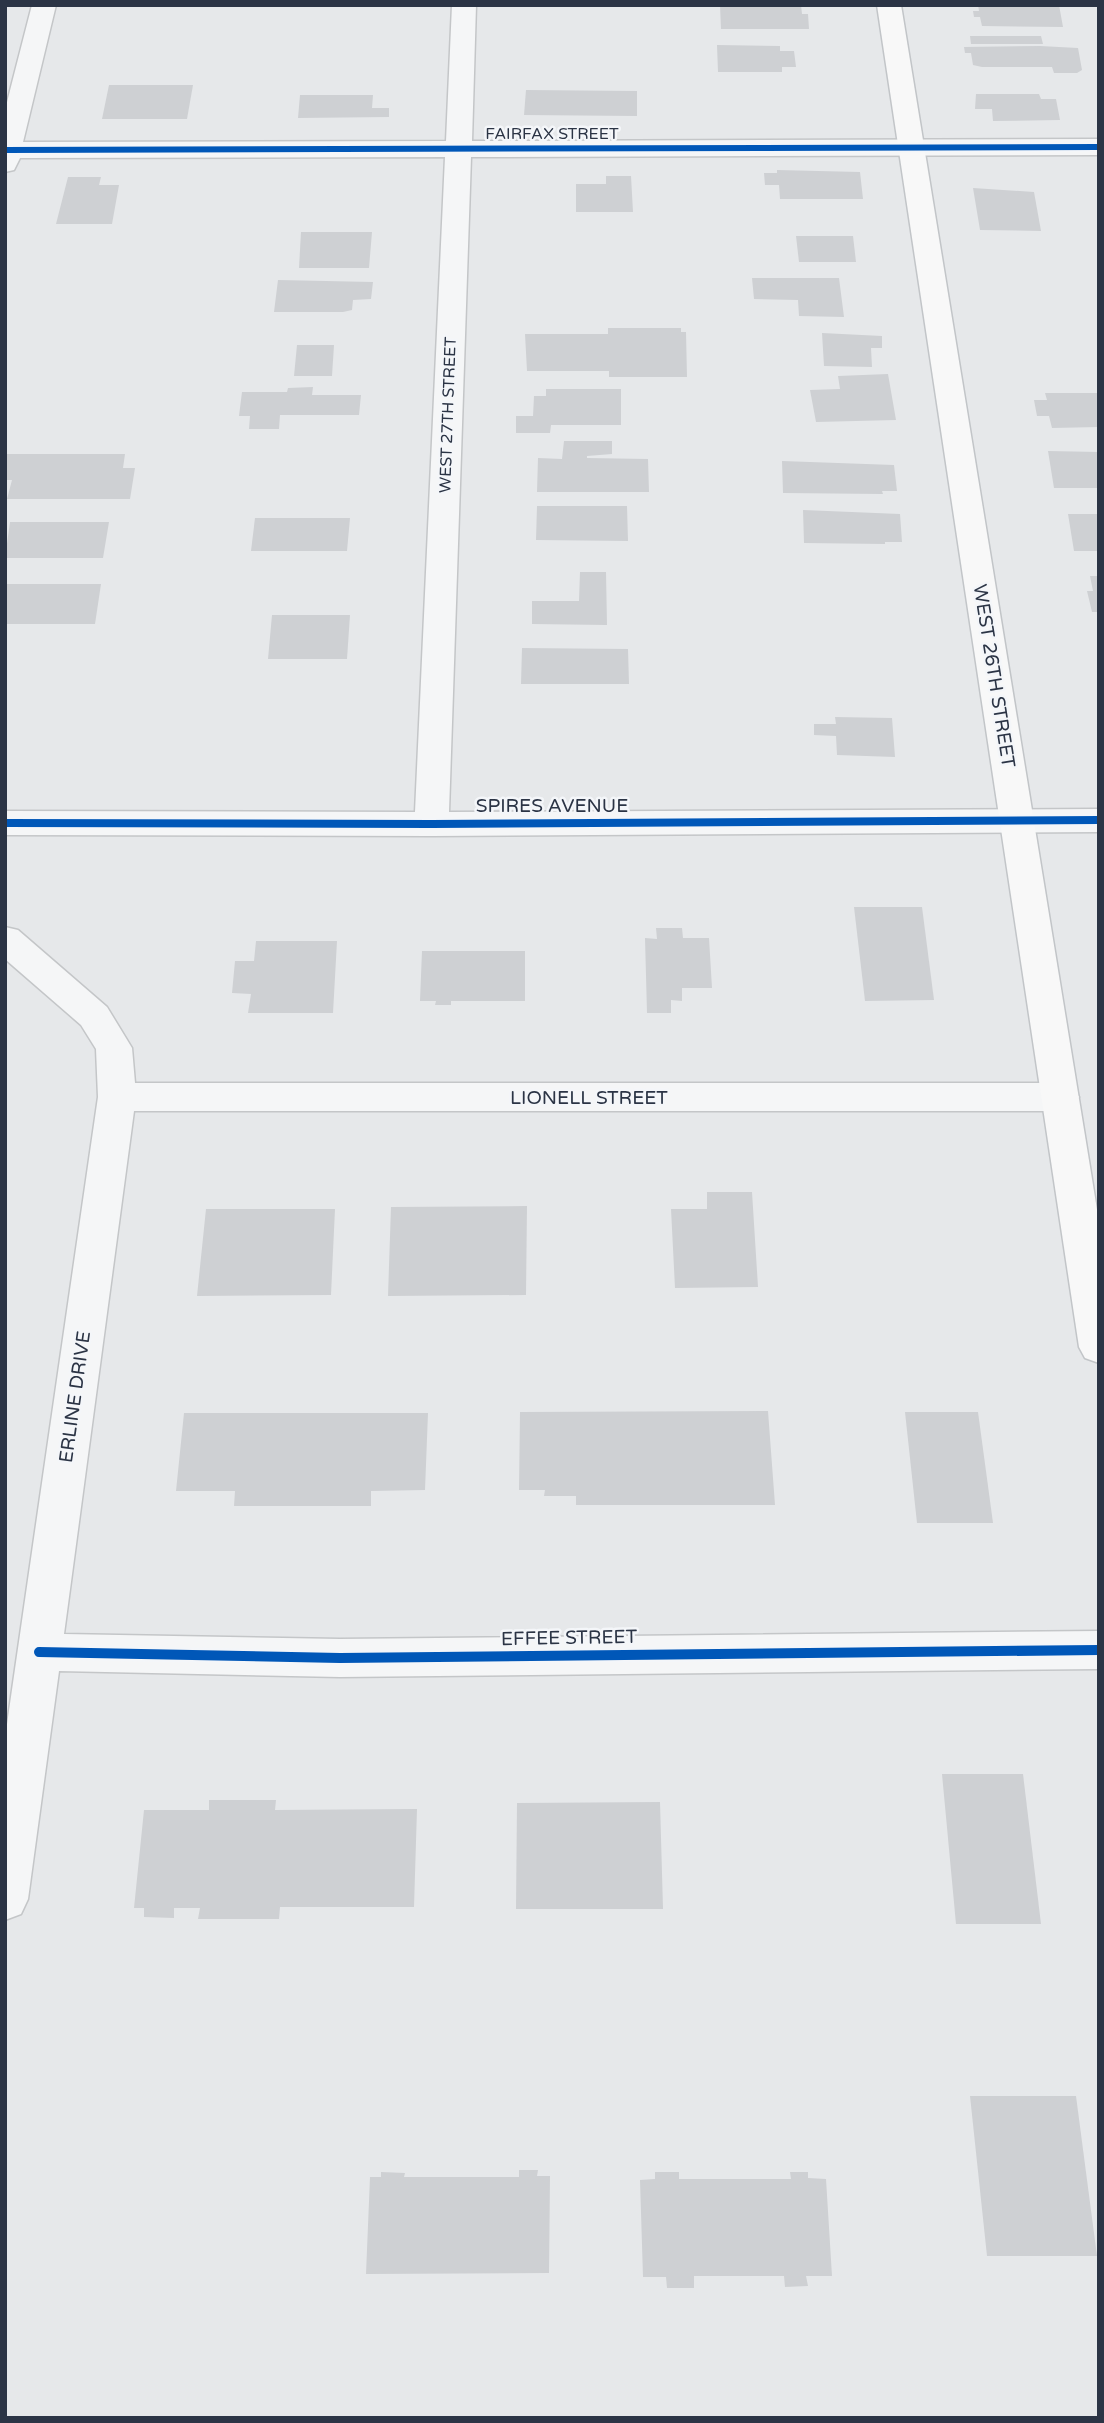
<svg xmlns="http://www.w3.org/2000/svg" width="1104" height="2423" viewBox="0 0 1104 2423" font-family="'Varela Round',sans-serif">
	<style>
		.building { fill: #ced0d3 }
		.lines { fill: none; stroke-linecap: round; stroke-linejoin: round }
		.minor-casing { stroke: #c4c6c8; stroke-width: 3 }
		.major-casing { stroke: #c2c5c8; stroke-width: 3 }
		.minor { fill: #f5f6f7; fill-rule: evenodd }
		.major { fill: #f8f8f8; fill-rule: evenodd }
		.cycleway-far2-casing { stroke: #f4f6f9; stroke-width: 10 }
		.cycleway-far1-casing { stroke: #f4f6f9; stroke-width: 12 }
		.cycleway-casing { stroke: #f4f6f9; stroke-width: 15 }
		.cycleway-far2 { stroke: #0057b8; stroke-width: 6 }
		.cycleway-far1 { stroke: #0057b8; stroke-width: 8 }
		.cycleway { stroke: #0057b8; stroke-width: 10 }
		.labels { text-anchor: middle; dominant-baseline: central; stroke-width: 5; stroke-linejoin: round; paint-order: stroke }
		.far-street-label { font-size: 16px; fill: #2b3445; stroke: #f4f6f9 }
		.street-label { font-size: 19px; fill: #2b3445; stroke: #f4f6f9 }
	</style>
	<rect width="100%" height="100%" fill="#e6e8ea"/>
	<g class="building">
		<polygon points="720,5 801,5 802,14 808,14 809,29 721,29"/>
		<polygon points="978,5 1059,5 1063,27 982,26 980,17 974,17 973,11 979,11"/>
		<polygon points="970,36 1041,36 1043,44 971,44"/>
		<polygon points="717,45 780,46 780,51 794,51 796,67 782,67 782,72 718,72"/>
		<polygon points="1040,46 1078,48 1082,70 1077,73 1054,73 1052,67 982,67 973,65 971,53 965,53 964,47"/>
		<polygon points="109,85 193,85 187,119 102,119"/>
		<polygon points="526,90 637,91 637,116 524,115"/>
		<polygon points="976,94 1039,94 1041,99 1056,99 1060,120 993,121 992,109 975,109"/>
		<polygon points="300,95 373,95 372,108 389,108 389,117 298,118"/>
		<polygon points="777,170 860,172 863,199 780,199 779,185 765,185 764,173 777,173"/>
		<polygon points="606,176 631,176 633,212 576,212 576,184 606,184"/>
		<polygon points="68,177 101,177 99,185 119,185 112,224 56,224"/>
		<polygon points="973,188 1034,192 1041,231 980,230"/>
		<polygon points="301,232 372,232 369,268 299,268"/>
		<polygon points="796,236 853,236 856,262 799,262"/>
		<polygon points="752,278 839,278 844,317 799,316 798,300 754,299"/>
		<polygon points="278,280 373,282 371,299 353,300 352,310 343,312 274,312"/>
		<polygon points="608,328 681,328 681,332 686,332 687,377 609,377 609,371 527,371 525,334 608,334"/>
		<polygon points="822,333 882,336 882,348 871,348 872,367 824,366"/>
		<polygon points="297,345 334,345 332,376 294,376"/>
		<polygon points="888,374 896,420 816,422 810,390 840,389 838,376"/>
		<polygon points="313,387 312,395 361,395 359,415 280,415 279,429 249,429 250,416 239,416 242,392 287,392 288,388"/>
		<polygon points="546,389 621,389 621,425 551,425 550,433 516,433 516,416 533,416 534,396 546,396"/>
		<polygon points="1045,393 1099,393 1099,427 1052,428 1049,416 1037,416 1034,400 1047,400"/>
		<polygon points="564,441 612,441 612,454 587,456 587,458 648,459 649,492 537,492 538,458 562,459"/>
		<polygon points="1048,451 1099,452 1099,488 1054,488"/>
		<polygon points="5,454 125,454 123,468 135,468 130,499 7,499 12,480 5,480"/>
		<polygon points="782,461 894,465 897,491 882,491 883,494 783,493"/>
		<polygon points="537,506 627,506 628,541 536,540"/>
		<polygon points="803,510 900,514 902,542 885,542 885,544 804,543"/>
		<polygon points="1068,514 1099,514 1099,551 1074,551"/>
		<polygon points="255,518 350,518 347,551 251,551"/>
		<polygon points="10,522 109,522 103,558 5,558"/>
		<polygon points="580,572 606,572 607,625 532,624 532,601 579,601"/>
		<polygon points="1090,576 1099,576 1099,612 1092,612 1087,591 1093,591"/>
		<polygon points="5,584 101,584 95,624 5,624"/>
		<polygon points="272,615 350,615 347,659 268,659"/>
		<polygon points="522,648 628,649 629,684 521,684"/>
		<polygon points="835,717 892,718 895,757 837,755 836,736 814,735 814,724 836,724"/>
		<polygon points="854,907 922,907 934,1000 865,1001"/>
		<polygon points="656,928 682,928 683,938 709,938 712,988 682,988 682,1001 671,1000 671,1013 647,1013 645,938 657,939"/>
		<polygon points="256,941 337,941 333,1013 248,1013 251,994 232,993 235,961 254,961"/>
		<polygon points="422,951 525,951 525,1001 451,1001 451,1005 435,1005 436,1001 420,1001"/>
		<polygon points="707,1192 752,1192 758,1287 675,1288 671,1209 707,1209"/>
		<polygon points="527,1206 526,1295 388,1296 391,1207"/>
		<polygon points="206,1209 335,1209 331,1295 197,1296"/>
		<polygon points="768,1411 775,1505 576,1505 576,1496 544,1496 545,1490 519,1490 520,1412"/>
		<polygon points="905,1412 978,1412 993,1523 917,1523"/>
		<polygon points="184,1413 428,1413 425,1490 371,1491 371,1506 234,1506 235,1491 176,1491"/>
		<polygon points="942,1774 1023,1774 1041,1924 956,1924"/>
		<polygon points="209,1800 276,1800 275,1810 417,1809 414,1907 280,1907 279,1919 198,1919 200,1908 174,1908 174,1918 144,1917 144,1908 134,1908 144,1810 209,1810"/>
		<polygon points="660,1802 663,1909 516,1909 517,1803"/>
		<polygon points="970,2096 1076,2096 1097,2256 987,2256"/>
		<polygon points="519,2170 538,2170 537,2176 550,2176 549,2273 366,2274 370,2177 381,2177 381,2172 405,2173 404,2177 519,2177"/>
		<polygon points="655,2172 679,2172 679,2179 791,2179 790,2172 808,2172 808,2178 826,2179 832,2276 806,2276 808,2286 785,2287 784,2276 694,2276 694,2288 667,2288 666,2277 643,2277 640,2180 655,2179"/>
	</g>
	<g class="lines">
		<defs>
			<g id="minor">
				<polygon points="32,5 56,5 23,142 446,141 452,5 476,5 472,141 1099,139 1099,155 471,157 449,812 1099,809 1099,832 432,836 5,835 5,811 415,812 445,157 20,158 14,170 5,172 5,110"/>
				<polygon points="5,927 18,930 107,1007 132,1048 135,1083 1060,1083 1073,1087 1079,1097 1073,1107 1060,1111 134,1111 64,1634 340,1639 1099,1631 1099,1669 340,1677 59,1671 28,1899 21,1914 5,1920 5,1738 98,1097 96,1049 81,1025 5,959"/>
			</g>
			<polygon id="major" points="877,5 901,5 1099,1222 1099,1363 1085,1358 1079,1347"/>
		</defs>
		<use href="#minor" class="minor-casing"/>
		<use href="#major" class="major-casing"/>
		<use href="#minor" class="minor"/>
		<use href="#major" class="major"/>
		<defs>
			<polyline id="cycleway-far2" points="5,150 1099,147"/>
			<polyline id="cycleway-far1" points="5,823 432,824 1099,820"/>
			<polyline id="cycleway" points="39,1652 340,1658 1099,1650"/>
		</defs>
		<use href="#cycleway-far2" class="cycleway-far2-casing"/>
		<use href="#cycleway-far1" class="cycleway-far1-casing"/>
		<use href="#cycleway" class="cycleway-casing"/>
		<use href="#cycleway-far2" class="cycleway-far2"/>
		<use href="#cycleway-far1" class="cycleway-far1"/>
		<use href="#cycleway" class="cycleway"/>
	</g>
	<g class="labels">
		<g class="far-street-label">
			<text x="552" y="134">FAIRFAX STREET</text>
			<text transform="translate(448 415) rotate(-88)">WEST 27TH STREET</text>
		</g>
		<g class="street-label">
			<text transform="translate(994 676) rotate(81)">WEST 26TH STREET</text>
			<text x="552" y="806">SPIRES AVENUE</text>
			<text x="589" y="1098">LIONELL STREET</text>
			<text transform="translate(75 1397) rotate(-82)">ERLINE DRIVE</text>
			<text transform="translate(569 1638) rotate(-1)">EFFEE STREET</text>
		</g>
	</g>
	<rect width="1104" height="2423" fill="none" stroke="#2b3445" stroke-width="14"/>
</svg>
